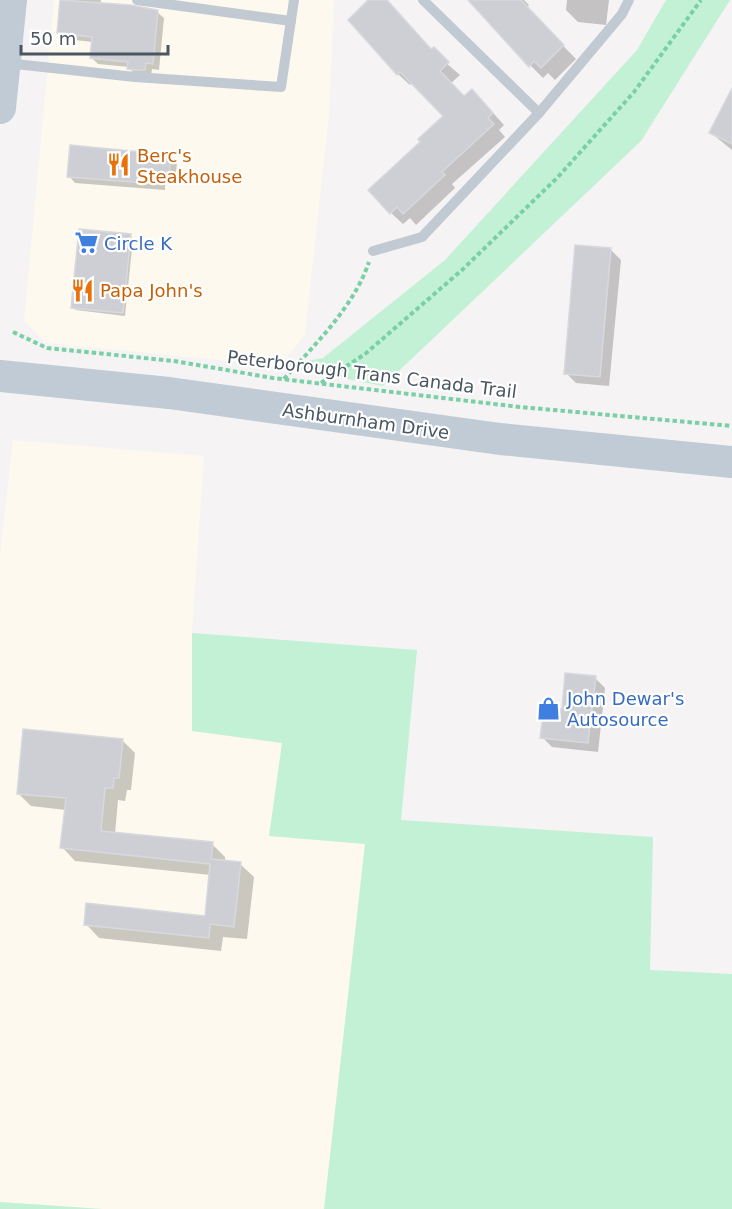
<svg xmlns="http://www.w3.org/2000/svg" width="732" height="1209" viewBox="0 0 732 1209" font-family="'DejaVu Sans',sans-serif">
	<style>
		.commercial { fill: #fdf9ef }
		.green { fill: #c3f1d5 }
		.shadow { fill: #0003 }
		.building { fill: #cdcfd5; stroke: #d7d9de; stroke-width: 1.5 }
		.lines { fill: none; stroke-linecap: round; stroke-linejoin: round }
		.path { stroke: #7ad0a6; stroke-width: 4; stroke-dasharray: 4.5 3; stroke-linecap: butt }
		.service { stroke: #c1cad2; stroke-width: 10 }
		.secondary { stroke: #c1cbd6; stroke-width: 32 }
		.labels { text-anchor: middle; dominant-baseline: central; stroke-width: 4.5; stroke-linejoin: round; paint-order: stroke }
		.food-label { font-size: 18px; fill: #c56008; stroke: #fff; text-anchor: start }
		.shop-label { font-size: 18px; fill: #366cbe; stroke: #fff; text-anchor: start }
		.street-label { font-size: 18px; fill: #4a5661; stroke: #fff }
	</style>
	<rect width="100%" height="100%" fill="#f5f3f3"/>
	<g class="commercial">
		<polygon points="54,0 334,0 329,115 305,335 280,366 46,343 24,321"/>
		<polygon points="13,440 204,456 192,633 192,731 282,743 270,835 365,844 324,1209 102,1209 0,1202 0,553"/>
	</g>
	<g class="green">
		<polygon points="666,0 730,0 641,141 383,386 280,366 323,358 445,260 637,50"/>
		<polygon points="192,633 417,650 401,820 653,837 650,970 732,974 732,1209 324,1209 365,844 269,836 282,743 192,731"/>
		<polygon points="0,1202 102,1209 0,1209"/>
	</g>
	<g class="shadow">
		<polygon points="68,0 101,0 100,4 157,12 164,18 159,70 152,69 151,76 135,75 129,67 98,64 92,58 93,42 65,39 58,33"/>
		<polygon points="382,0 432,51 460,75 450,84 464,98 484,103 504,125 499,130 505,137 452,184 455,188 416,225 410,218 403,224 391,213 422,142 445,116 412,83 410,85 398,74"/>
		<polygon points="466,0 524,0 529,5 526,8 576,59 555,80 548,73 543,78 491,26 493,24 470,0"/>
		<polygon points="567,0 609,0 606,25 578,22 566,10"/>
		<polygon points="732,91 732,150 711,133"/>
		<polygon points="170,156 177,163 175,181 165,181 165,190 75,183 69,176"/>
		<polygon points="130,236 133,239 125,316 76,310 73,307"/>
		<polygon points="611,250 621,260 609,386 576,383 566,373"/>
		<polygon points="595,678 605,688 598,752 552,747 542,737 563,710"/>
		<polygon points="122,740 135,753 131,790 127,790 125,801 118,800 115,834 212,844 225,857 225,862 240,864 254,877 247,939 223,937 221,951 99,938 86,924 206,917 211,875 75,861 62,847 66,810 31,806 18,793"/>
	</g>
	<g class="building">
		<polygon points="60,0 131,5 158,10 153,64 146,63 145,70 136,70 127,69 128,62 90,58 92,37 57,33"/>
		<polygon points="368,0 387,0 431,49 434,47 449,62 440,71 464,96 472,89 493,113 488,118 494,124 442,172 445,175 403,214 397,207 390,214 368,190 420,142 418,139 443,116 400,72 397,75 348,20"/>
		<polygon points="468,0 521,0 564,45 541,68 534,61 529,67"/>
		<polygon points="732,88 732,144 709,133"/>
		<polygon points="70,145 171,155 169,176 159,175 159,184 67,177"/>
		<polygon points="79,229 131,234 123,313 71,308"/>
		<polygon points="575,245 611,248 600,377 564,374"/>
		<polygon points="565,673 596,676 588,743 540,738 544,707 562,709"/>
		<polygon points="23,729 123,739 119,778 114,778 113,788 105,788 101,831 213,842 211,859 241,862 234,927 210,924 209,938 84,925 86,903 205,916 210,864 60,848 66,798 17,794"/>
	</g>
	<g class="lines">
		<g class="path">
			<polyline points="13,332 47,348 174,361 273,378 520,407 732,426"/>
			<path d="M 284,379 C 316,343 353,308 369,262"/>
			<polyline points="321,383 365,354 462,270 558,177 634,92 701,0"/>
		</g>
		<g class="service">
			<polyline points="137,0 291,21"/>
			<polyline points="423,0 539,113"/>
			<polyline points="6,63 135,77 281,87 294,0"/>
			<polyline points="373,251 422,237 539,113 622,14 629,0"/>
		</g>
		<g class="secondary">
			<polyline points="0,108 11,0"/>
			<polyline points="0,376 169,393 500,439 732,462"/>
		</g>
	</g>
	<defs>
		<symbol id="restaurant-bare" viewBox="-9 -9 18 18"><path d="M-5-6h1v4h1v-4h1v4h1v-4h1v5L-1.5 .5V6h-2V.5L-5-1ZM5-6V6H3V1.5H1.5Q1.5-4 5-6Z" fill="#e8710a" stroke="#fff" stroke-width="2.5" paint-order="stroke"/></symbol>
		<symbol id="supermarket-bare" viewBox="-9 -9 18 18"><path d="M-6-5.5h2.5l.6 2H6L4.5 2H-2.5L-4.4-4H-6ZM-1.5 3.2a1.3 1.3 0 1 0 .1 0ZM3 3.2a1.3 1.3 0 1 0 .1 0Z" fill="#3f7fe0" stroke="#fff" stroke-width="2.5" paint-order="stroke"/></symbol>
		<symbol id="shop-bare" viewBox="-9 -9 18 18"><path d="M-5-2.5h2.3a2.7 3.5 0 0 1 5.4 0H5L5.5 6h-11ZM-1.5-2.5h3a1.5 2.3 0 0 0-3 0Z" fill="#3f7fe0" stroke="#fff" stroke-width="2.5" paint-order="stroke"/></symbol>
	</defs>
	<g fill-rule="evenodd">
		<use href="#restaurant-bare" x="102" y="148" width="33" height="33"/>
		<use href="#supermarket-bare" x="70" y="226" width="33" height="33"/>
		<use href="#restaurant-bare" x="66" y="274" width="33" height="33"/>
		<use href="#shop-bare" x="532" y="692" width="33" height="33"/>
	</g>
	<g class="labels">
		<g class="food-label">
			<text x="137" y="155">Berc's<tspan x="137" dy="21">Steakhouse</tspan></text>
			<text x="100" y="290">Papa John's</text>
		</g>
		<g class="shop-label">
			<text x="104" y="243">Circle K</text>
			<text x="567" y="698">John Dewar's<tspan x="567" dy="21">Autosource</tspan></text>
		</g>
		<g class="street-label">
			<text transform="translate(372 374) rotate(7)">Peterborough Trans Canada Trail</text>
			<text transform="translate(366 421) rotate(8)">Ashburnham Drive</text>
		</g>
	</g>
	<path d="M21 45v9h147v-9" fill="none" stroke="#4a5661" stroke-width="3"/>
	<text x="30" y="45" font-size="18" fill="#4a5661" stroke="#ffffff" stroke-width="4.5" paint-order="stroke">50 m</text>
</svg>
